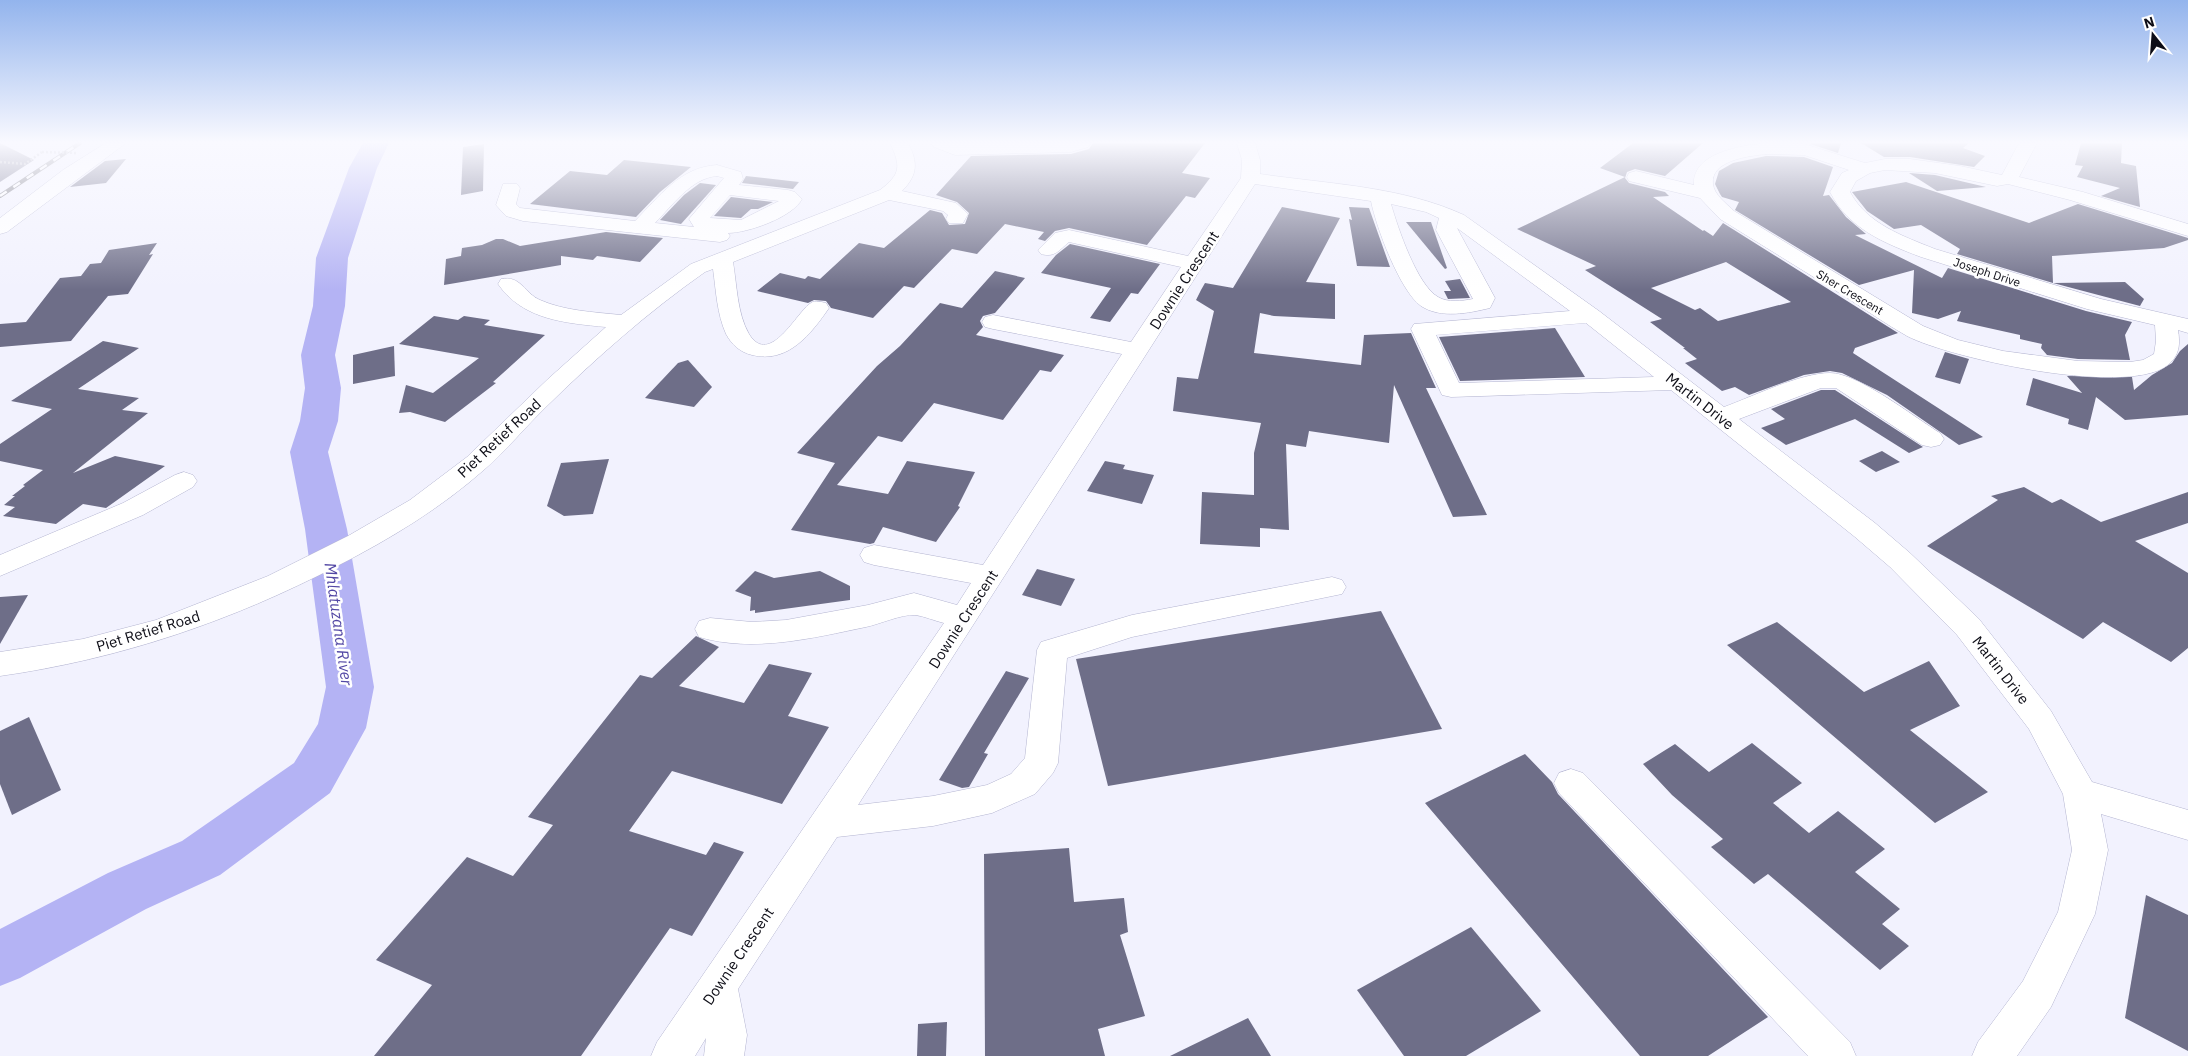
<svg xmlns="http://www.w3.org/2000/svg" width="2188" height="1056" viewBox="0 0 2188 1056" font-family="'IBM Plex Sans',sans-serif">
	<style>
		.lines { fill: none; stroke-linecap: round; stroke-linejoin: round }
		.river { fill: #b4b3f4; fill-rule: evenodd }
		.building { fill: #6e6e88; fill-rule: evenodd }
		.minor-casing { stroke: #b4b5d1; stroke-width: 1 }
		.path { stroke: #aaaab5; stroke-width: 2.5; stroke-dasharray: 2 2; stroke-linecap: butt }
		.minor { fill: #fff; fill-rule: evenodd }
		.rail-casing { stroke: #72727c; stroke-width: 4 }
		.rail { stroke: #fff; stroke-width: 2.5; stroke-dasharray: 8; stroke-linecap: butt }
		.path-bridge { stroke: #aaaab5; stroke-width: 2.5; stroke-dasharray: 2 2; stroke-linecap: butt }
		.labels { text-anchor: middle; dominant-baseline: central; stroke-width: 5; stroke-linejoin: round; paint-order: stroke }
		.far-street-label { font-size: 12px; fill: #0d0d16; stroke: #fff }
		.street-label { font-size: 15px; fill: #0d0d16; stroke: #fff }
		.water-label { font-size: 16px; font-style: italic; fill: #5247a4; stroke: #fff }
	</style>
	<rect width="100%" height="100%" fill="#f2f2fe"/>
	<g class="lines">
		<polygon class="river" points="363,143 389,143 377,168 348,258 345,306 335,355 341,388 338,421 328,452 347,529 374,687 366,728 330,793 220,875 146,909 20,978 0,986 0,929 108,873 182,841 294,763 318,724 326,687 305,529 290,452 300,421 305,388 301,355 313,306 316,258 349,168"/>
	</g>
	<g class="building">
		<polygon points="0,143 34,160 0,182"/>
		<polygon points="1093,143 1205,143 1182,173 1210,178 1195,198 1186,196 1147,245 1069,228 1055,231 1045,241 1038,239 1044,232 1005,224 977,254 952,249 914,288 904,286 873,318 831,308 826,301 814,300 808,303 757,291 780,273 805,279 808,276 820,279 859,243 884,248 930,210 942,213 949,225 965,224 969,213 957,202 936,195 971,156 1071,154 1089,149"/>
		<path d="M 1633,143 L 1703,143 L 1665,176 L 1635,169 L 1627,172 L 1625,178 L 1629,183 L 1665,192 L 1669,196 L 1653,197 L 1703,231 L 1704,230 L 1713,236 L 1723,223 L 1898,333 L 1855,348 L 1853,353 L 1983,437 L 1959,445 L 1887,395 L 1842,373 L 1830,371 L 1804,375 L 1749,395 L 1735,387 L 1722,391 L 1685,363 L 1697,359 L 1683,348 L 1685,348 L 1650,322 L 1662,319 L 1585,270 L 1596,266 L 1517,229 L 1625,177 L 1600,168 ZM 1726,262 L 1791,302 L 1718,321 L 1700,308 L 1695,310 L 1651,288 Z"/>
		<polygon points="1813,143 1841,143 1838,153 1810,144"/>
		<polygon points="1861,143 1969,143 1963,148 1985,156 1974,167 1910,157 1884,157"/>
		<polygon points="2081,143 2122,143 2121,163 2136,166 2140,207 2101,196 2120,188 2077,177 2083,166 2075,165"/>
		<polygon points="484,144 483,191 461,195 463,147"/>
		<polygon points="1766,156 1804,157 1833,167 1823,196 1829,195 1846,217 1866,234 1855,235 1942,278 1948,268 2086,311 2132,322 2125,335 2130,360 2078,359 2047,355 2041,348 2042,344 2020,339 2020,335 1957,321 1961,311 1938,319 1912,313 1914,270 1859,285 1735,210 1739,202 1722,197 1720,194 1715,184 1719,171 1733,163"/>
		<polygon points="126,159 106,183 70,187 105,161"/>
		<polygon points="624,160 691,167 660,192 636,217 530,204 570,171 607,175"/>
		<polygon points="1909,173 1935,175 1986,187 1937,191"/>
		<polygon points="746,176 799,182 793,189 742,183"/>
		<polygon points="1906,182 2029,223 2078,204 2188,238 2188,240 2164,248 2052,256 2053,283 1957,254 1960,249 1921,225 1894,229 1867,211 1852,192"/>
		<polygon points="700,183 716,185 681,224 660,220 684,195"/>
		<polygon points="731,197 773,202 758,209 751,209 741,218 714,216"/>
		<polygon points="1282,207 1340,218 1306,282 1335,284 1335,319 1274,316 1260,313 1254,353 1361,365 1364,335 1411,333 1436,388 1426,388 1487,515 1453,517 1394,385 1389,443 1309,431 1306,447 1286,444 1289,530 1260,528 1260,547 1200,544 1202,492 1254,495 1254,453 1261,423 1173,411 1177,377 1198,379 1214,311 1196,300 1201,290 1205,283 1233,288"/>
		<polygon points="1349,207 1369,208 1390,267 1357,266 1349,219 1352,220"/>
		<polygon points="1406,222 1431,222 1447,268 1445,269"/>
		<polygon points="606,232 663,238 640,262 597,256 593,260 561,256 561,265 444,285 446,259 461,256 462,248 482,245 496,239 503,239 520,246"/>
		<polygon points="157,243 149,255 153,254 128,294 108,296 71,341 0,347 0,324 26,322 60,278 81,276 90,264 101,263 109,250"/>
		<polygon points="1070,244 1160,264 1138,294 1131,293 1110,322 1090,318 1111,288 1041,273 1056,255"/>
		<polygon points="995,271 1025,278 995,313 983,316 980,321 983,327 976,335 1064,355 1051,372 1040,370 1003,420 934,403 902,442 878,436 837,485 888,494 907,461 975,472 958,506 960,507 936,542 883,527 874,543 870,544 791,530 835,463 797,453 877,366 900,346 940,303 962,308"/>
		<polygon points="1460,279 1470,298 1448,299 1444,291 1451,291 1445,281"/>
		<polygon points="2125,282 2144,299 2140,306 2053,283"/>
		<polygon points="434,316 458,320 464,316 490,320 484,325 545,335 493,382 496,383 445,422 410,412 399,413 406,385 433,393 479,358 399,344"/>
		<polygon points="1555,328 1585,377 1460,381 1439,337"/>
		<polygon points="103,341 139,348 78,389 139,398 122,410 148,413 73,473 115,456 165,466 106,508 83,504 56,524 3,516 15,507 4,505 15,496 12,496 25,486 23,485 43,470 0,461 0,444 52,409 11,401"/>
		<polygon points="2188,344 2188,415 2125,420 2096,397 2088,430 2068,424 2069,419 2026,405 2033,378 2082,393 2067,376 2132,377 2134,390 2152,375 2172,363 2180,351"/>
		<polygon points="394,346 395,376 353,384 353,355"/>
		<polygon points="1945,352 1969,359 1960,384 1935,377"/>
		<polygon points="688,360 712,387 694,407 645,398 678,363"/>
		<polygon points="1821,390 1835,390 1923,447 1909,453 1855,419 1786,445 1761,428 1785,419 1771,409"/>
		<polygon points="1882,451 1900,462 1876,472 1859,461"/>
		<polygon points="609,459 593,514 564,516 547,506 561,463"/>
		<polygon points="1105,461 1125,465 1123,469 1154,475 1142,504 1087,491"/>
		<polygon points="2024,487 2052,503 2061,499 2101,522 2188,492 2188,523 2135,541 2188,573 2188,648 2171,662 2103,622 2083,639 1927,546 1998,500 1991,496"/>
		<polygon points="1037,569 1075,579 1061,606 1022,595"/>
		<polygon points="755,571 774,578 820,571 850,586 850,600 755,613 755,610 750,611 751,597 735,591"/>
		<polygon points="28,595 0,644 0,597"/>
		<polygon points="1381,611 1442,729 1108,786 1076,659"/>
		<polygon points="1777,622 1864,692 1929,661 1960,706 1910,730 1988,792 1935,823 1727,645"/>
		<polygon points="696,636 719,647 679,686 744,703 769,664 812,673 788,716 829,727 782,804 672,771 629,831 706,855 714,842 744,852 692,936 670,928 581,1056 374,1056 432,985 376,960 467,857 513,876 553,825 528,817 640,675 652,678"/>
		<polygon points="1006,671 1029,678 984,753 988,754 969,787 962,788 939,780"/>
		<polygon points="29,717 61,790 12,815 0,784 0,731"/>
		<polygon points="1752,743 1802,783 1773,803 1809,833 1838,811 1885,849 1855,872 1900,909 1882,924 1909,946 1880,970 1768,874 1754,884 1711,847 1723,839 1672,795 1643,764 1675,744 1709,772"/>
		<polygon points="1525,754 1552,782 1558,794 1768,1017 1708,1056 1640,1056 1425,803"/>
		<polygon points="1069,848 1074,902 1124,898 1128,932 1120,935 1145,1016 1098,1029 1105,1056 985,1056 984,854"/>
		<polygon points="2146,895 2188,915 2188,1051 2125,1018"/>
		<polygon points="1471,927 1541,1011 1466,1056 1404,1056 1357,990"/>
		<polygon points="1248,1018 1271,1056 1170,1056"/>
		<polygon points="947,1022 946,1056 917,1056 918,1024"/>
	</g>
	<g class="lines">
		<defs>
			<g id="minor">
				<polygon points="106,143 126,143 7,232 0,234 0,218 63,170"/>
				<path d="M 890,143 L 908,143 C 918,162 918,175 902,191 L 956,203 L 968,214 L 963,223 L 949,223 L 946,219 L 948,215 L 943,211 L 889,200 L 733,262 C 737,285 737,313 749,334 C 770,368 797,311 811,303 C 815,300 821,302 826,303 L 829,308 C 811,334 788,364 752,355 C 740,352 732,345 726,334 C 717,314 716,291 713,269 L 705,272 C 648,312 596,358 546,407 C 525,427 507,450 485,469 C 441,508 390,539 339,565 C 232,621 120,659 0,676 L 0,652 L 83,639 L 156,620 L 268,576 L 348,536 L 410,500 L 467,457 L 548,379 L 606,327 C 565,323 523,320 498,284 L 501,279 C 521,275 524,293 540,300 C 565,311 593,312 621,315 L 691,264 L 880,190 C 901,174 901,166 890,143 Z"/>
				<polygon points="931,143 1091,143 1088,147 1071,152 955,155 934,147"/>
				<path d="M 1237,143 L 1255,143 L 1260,160 L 1260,174 C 1328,184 1401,186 1464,215 L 1599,311 L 1724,407 C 1752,397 1800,373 1830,373 C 1858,373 1914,417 1940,433 L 1944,439 L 1940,445 L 1931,447 L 1922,445 L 1836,388 L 1821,388 L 1739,419 L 1875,523 L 1910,553 L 1979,619 L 2051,711 L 2092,782 L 2188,810 L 2188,840 L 2101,814 L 2108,850 L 2095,914 L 2051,1007 L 2017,1056 L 1972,1056 L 1978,1042 L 2023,981 L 2058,912 L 2072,850 L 2063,794 L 2029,729 L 1957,635 L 1890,567 L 1855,537 L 1671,390 L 1451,397 L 1442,395 L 1411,329 L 1414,324 L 1570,311 L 1457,228 L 1495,298 L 1490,308 C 1469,313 1441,319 1421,306 C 1400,291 1376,227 1371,201 L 1255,184 L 858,805 L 933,796 L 987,785 L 1011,774 L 1025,758 L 1037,650 L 1041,642 L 1132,615 L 1332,577 L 1342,580 L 1346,587 L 1342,594 L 1132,637 L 1067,658 L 1058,763 L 1053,773 L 1035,794 L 992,813 L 933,826 L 837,837 L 738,989 L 747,1035 L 744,1056 L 704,1056 L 706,1038 L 695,1056 L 651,1056 L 657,1042 L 944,623 C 935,621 924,616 915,615 C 902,614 880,624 866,627 C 813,638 753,653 699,637 L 695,629 L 699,621 L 710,618 L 752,622 L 786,620 L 868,605 L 914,593 L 957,605 L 971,583 L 874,565 L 864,562 L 860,555 L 864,548 L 874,545 L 983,565 L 1122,354 L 993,329 L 985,327 L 982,322 L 985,317 L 993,315 L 1131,342 L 1181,267 L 1069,242 C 1059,250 1055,258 1041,254 L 1038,250 L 1055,233 L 1069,230 L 1188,256 L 1241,178 L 1242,160 ZM 1391,204 L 1426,212 L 1439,218 L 1436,230 L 1473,299 C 1462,301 1448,303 1438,297 C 1417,285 1398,228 1391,204 ZM 1586,323 L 1654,377 L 1459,383 L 1436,335 Z"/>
				<path d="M 1766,143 L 1804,144 L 1865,163 L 1885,159 L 1910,159 L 1960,166 L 2002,175 L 2019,143 L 2037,143 L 2019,177 L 2083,192 L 2188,224 L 2188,236 L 2070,200 L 2008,184 L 1997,186 L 1935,173 L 1885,170 L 1870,173 L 1856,181 L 1850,192 C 1867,224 1903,236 1935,249 L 2101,299 L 2188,319 L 2188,333 L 2178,330 C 2180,342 2180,353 2171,362 C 2137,400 1949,358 1907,336 C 1886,324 1866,310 1846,297 C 1804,271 1762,245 1720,219 L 1700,198 L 1629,181 L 1627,177 L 1629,173 L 1636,171 L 1694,185 C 1692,152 1742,146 1766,143 ZM 1766,154 L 1804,155 L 1849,170 L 1842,173 L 1830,192 C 1849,229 1884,243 1921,257 L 2087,309 L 2155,325 L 2156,341 L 2154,354 L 2143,360 L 2130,362 L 2078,361 L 2003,351 L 1958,340 L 1923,326 L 1734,211 C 1727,204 1714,195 1713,184 C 1710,160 1750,156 1766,154 Z"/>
				<path d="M 717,165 L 741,172 L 743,179 L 739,185 L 788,190 L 795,192 L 802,199 C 793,217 748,233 728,233 L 730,236 L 727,240 L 720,242 L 523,221 L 506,216 L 496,205 L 503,184 L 517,184 L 520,188 L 516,204 L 520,208 L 635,221 C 659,197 680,167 717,165 ZM 717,176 L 724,178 L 689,219 L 694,227 L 655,223 C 672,206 691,178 717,176 ZM 730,195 L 779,201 L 741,220 L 710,218 Z"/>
				<polygon points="184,472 193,475 197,481 193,487 143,515 0,576 0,555 123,503 175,475"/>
				<polygon points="1571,769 1583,773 1850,1042 1856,1056 1808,1056 1559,793 1554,783 1559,773"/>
			</g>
		</defs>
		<use href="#minor" class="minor-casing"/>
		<polyline class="path" points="0,162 25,164 42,152"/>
		<use href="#minor" class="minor"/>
		<defs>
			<polyline id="rail" points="0,196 80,143"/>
		</defs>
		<use href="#rail" class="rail-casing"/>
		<use href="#rail" class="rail"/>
		<polyline class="path-bridge" points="42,152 78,153"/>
	</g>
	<linearGradient id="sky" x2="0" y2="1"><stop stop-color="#93b4ed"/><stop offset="0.49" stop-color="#f9f9ff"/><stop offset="1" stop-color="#f9f9ff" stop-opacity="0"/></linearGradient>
	<rect width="2188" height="290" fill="url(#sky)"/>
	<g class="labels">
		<g class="far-street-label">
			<text transform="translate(1987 272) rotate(18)">Joseph Drive</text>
			<text transform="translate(1850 292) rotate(31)">Sher Crescent</text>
		</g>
		<g class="street-label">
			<text transform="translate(1184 280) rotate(-57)">Downie Crescent</text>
			<text transform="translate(1700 401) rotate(38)">Martin Drive</text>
			<text transform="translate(499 438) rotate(-43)">Piet Retief Road</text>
			<text transform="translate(963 619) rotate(-57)">Downie Crescent</text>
			<text transform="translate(148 631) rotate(-17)">Piet Retief Road</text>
			<text transform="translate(2001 670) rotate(52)">Martin Drive</text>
			<text transform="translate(738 956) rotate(-56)">Downie Crescent</text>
		</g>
		<g class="water-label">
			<text transform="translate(339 624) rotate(82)">Mhlatuzana River</text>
		</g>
	</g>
	<g transform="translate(2153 35) rotate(343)" stroke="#ffffff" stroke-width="4" paint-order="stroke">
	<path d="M0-4L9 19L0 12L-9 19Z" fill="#0d0d16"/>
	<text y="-8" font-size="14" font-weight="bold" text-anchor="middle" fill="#0d0d16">N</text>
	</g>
</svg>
